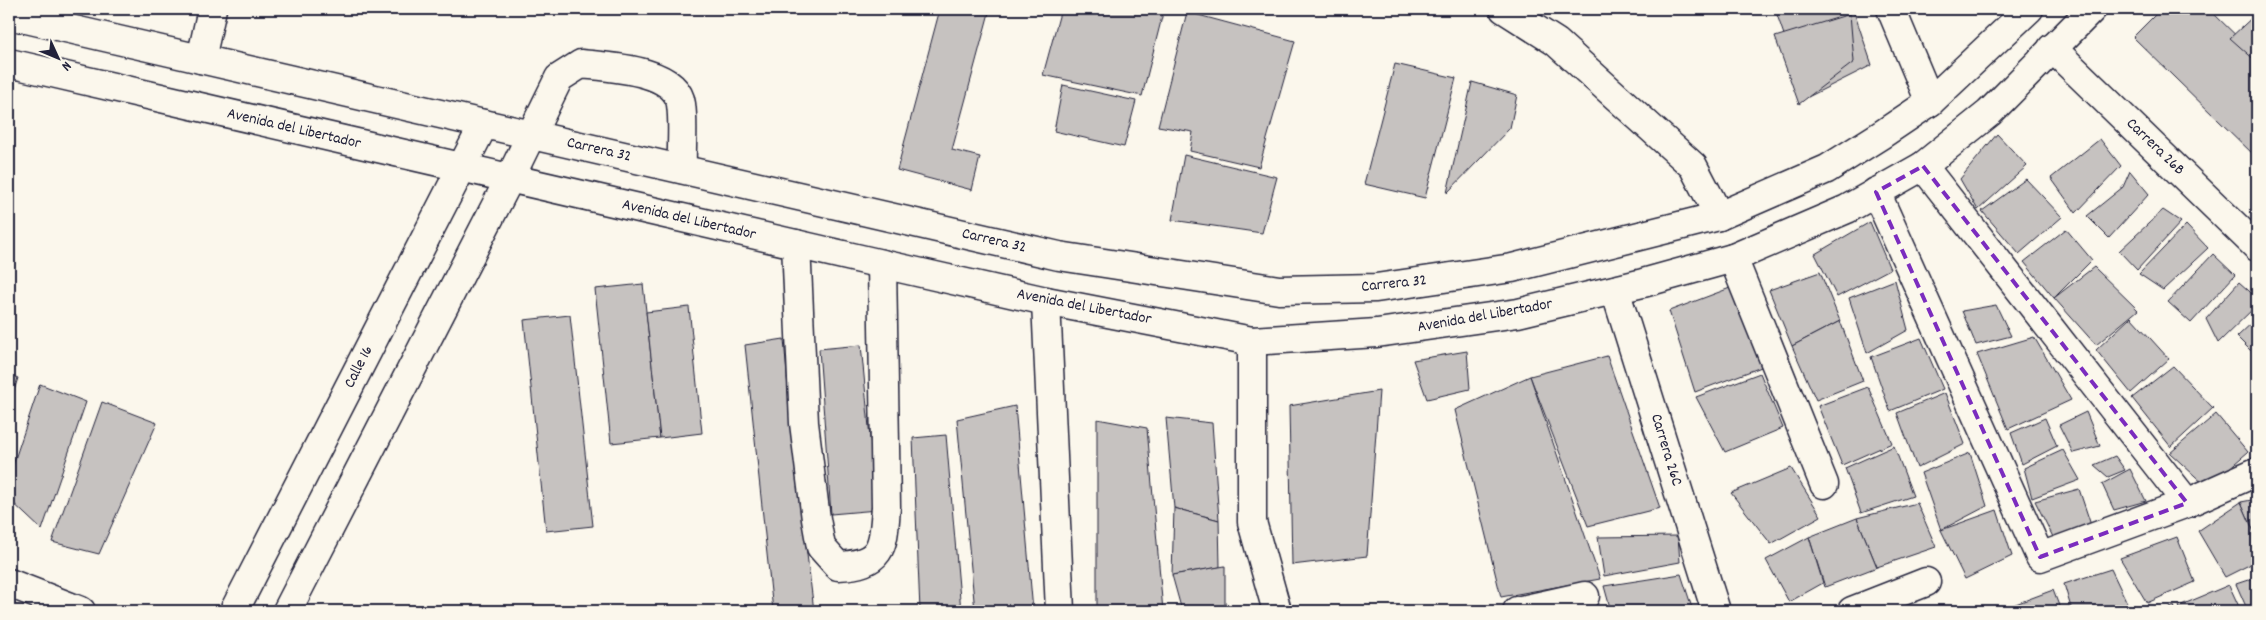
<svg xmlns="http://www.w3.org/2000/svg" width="2266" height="620" viewBox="0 0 2266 620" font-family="Dekko,sans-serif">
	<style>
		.building { fill: #c6c2c0; stroke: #22223b }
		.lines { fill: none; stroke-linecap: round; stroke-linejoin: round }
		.minor-casing { stroke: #22223b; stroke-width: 31 }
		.major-casing { stroke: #22223b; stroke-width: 31 }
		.minor { stroke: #fbf7ec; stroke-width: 28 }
		.major { stroke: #fbf7ec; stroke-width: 28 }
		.marked { fill: none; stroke: #7b2cbf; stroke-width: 4; stroke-dasharray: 10 6; stroke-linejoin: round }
		.labels { text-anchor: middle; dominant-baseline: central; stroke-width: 4.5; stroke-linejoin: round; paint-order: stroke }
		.street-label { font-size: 16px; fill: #22223b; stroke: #fbf7ec }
	</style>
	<rect width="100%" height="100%" fill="#fbf7ec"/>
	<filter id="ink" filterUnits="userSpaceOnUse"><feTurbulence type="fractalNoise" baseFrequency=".02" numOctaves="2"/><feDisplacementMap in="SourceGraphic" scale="10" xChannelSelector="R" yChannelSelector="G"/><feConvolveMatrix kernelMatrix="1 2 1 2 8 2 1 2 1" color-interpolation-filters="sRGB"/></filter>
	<g filter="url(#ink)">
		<g class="building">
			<polygon points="940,9 990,9 952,150 980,157 972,190 897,170"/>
			<polygon points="1061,9 1164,9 1142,96 1043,75"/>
			<polygon points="1775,9 1853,9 1872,65 1806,98"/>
			<polygon points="2161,9 2209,9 2257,56 2257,158 2133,37"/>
			<polygon points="1187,12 1295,41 1259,167 1190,151 1193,132 1158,126"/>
			<polygon points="2257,13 2257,62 2230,38"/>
			<polygon points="1850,14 1854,62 1799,104 1775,37"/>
			<polygon points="1395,64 1456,78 1425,198 1364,184"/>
			<polygon points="1472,82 1517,95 1510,128 1447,193"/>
			<polygon points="1063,85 1136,101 1124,147 1054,131"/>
			<polygon points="1997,134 2027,166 1978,210 1960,179"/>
			<polygon points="2100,139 2121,166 2076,213 2051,178"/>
			<polygon points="1184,155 1277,177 1262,233 1172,220"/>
			<polygon points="2130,171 2149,194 2109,238 2087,216 2123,187"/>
			<polygon points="2026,179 2062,217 2019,254 1982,211"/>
			<polygon points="2163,210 2181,222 2137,270 2119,251"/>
			<polygon points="1870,222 1890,269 1837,297 1815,254"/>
			<polygon points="2186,225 2208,248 2163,290 2139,274"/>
			<polygon points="2066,229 2092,260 2054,298 2024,262"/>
			<polygon points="2213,254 2235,275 2191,323 2168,302"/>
			<polygon points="2094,267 2138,310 2096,345 2054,298"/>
			<polygon points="1820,272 1840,321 1792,346 1769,290"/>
			<polygon points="1895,280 1908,330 1867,353 1849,298"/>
			<polygon points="2239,282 2257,298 2257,305 2218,343 2206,319"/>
			<polygon points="643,284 660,438 611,443 595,289"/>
			<polygon points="1730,288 1764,366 1695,392 1669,311"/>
			<polygon points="1996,305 2011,336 1976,345 1962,311"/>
			<polygon points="689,307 702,433 660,438 646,312"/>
			<polygon points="570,315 593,526 546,531 524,320"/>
			<polygon points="2131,317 2169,359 2131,393 2096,350"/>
			<polygon points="2257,318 2257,357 2237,337"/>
			<polygon points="1840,321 1863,381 1816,400 1792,346"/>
			<polygon points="2034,337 2071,400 2008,429 1977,354"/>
			<polygon points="1921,338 1943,389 1890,411 1871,357"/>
			<polygon points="784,339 791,425 814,611 773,611 745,345"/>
			<polygon points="861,345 877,510 831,514 819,349"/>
			<polygon points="1467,351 1470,389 1427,399 1413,360"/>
			<polygon points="1607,356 1660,508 1588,526 1530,376"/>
			<polygon points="2173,366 2213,408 2171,447 2132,398"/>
			<polygon points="1760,373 1783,428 1725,452 1696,397"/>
			<polygon points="9,374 18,378 9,406"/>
			<polygon points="1530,376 1600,579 1501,597 1455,410"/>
			<polygon points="40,384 86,402 42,530 9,499 9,477"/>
			<polygon points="1868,387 1892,443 1842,465 1818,406"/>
			<polygon points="1379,391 1367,556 1292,565 1289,406"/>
			<polygon points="1945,393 1965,444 1917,468 1897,413"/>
			<polygon points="102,402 157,423 99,554 52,542"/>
			<polygon points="1015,406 1033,611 975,611 957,419"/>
			<polygon points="2086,412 2100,446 2073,453 2059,425"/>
			<polygon points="2216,414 2248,452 2207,487 2170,453"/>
			<polygon points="1166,418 1212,423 1219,520 1174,508"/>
			<polygon points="2045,418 2057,446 2022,464 2011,433"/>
			<polygon points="1097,419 1147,428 1163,611 1097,611"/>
			<polygon points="946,435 961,611 920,611 913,438"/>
			<polygon points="1894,446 1913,496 1861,513 1845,468"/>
			<polygon points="2063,450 2080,480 2032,498 2024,468"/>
			<polygon points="1970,453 1987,506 1941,530 1921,473"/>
			<polygon points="2115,456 2125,470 2108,477 2094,465"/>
			<polygon points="1791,468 1821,516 1771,544 1731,493"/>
			<polygon points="2130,469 2146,501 2114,510 2102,484"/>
			<polygon points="2079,489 2092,528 2057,545 2035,501"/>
			<polygon points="2257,499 2257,539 2241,502"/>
			<polygon points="2241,502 2257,539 2257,561 2225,577 2198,531"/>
			<polygon points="1917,503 1936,547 1877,567 1857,518"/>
			<polygon points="1174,508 1219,520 1220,567 1172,575"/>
			<polygon points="1997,510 2012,556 1965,579 1941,530"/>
			<polygon points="1857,518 1877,567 1825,587 1809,537"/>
			<polygon points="1678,536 1680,562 1604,576 1598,537"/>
			<polygon points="1809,537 1823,583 1789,602 1766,560"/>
			<polygon points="2177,537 2195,582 2147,603 2120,558"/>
			<polygon points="1225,566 1225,611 1182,611 1172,575"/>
			<polygon points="2111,569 2131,611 2072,611 2064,584"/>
			<polygon points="1681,574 1693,611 1611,611 1604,586"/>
			<polygon points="2257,577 2257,611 2248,611 2236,584"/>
			<polygon points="2229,585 2241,611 2181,611 2179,606"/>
			<polygon points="2053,590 2061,611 1997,611"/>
			<polygon points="2174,606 2176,611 2164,611"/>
		</g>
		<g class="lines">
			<defs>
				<g id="minor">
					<polyline points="1504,9 1556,42 1693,166 1719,216"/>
					<polyline points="1891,9 1930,102"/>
					<polyline points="2052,48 2257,247"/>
					<polyline points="201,59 212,9"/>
					<polyline points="1923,166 2187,503"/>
					<polyline points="1876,192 2040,557 2187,503 2254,473"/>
					<path d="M 796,244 L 804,423 L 816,519 L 821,547 L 838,566 C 884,564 883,546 886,507 L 882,264"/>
					<polyline points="1733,258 1824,484"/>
					<polyline points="1615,290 1716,611"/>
					<polyline points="1046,301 1060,611"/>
					<polyline points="1252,341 1252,522 1277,611"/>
					<polyline points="9,583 81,611"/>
					<polyline points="234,611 484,124"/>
					<path d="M 287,611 L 509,180 L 559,78 L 581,64 C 608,67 676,69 681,104 C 684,125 681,148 682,169"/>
					<polyline points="1517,611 1585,596"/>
					<polyline points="1852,611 1926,582"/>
				</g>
				<g id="major">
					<polyline points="9,15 1059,256 1279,290 1376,288 1512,268 1719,216 1827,169 1881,135 1930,102 2029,9"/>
					<polyline points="9,63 882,264 1046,301 1252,341 1377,333 1518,313 1643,283 1733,258 1847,209 1923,166 1989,113 2092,9"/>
				</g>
			</defs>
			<use href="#minor" class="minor-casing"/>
			<use href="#major" class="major-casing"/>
			<use href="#minor" class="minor"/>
			<use href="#major" class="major"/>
		</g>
	</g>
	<path class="marked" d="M 1923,166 L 2187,503 L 2040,557 L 1876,192 Z"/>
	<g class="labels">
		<g class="street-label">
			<text transform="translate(294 129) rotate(13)">Avenida del Libertador</text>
			<text transform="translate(2155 147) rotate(44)">Carrera 26B</text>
			<text transform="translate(599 150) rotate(13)">Carrera 32</text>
			<text transform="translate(689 220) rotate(13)">Avenida del Libertador</text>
			<text transform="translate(994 241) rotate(13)">Carrera 32</text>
			<text transform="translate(1394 284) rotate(-6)">Carrera 32</text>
			<text transform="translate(1084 307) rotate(11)">Avenida del Libertador</text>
			<text transform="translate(1485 316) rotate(-10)">Avenida del Libertador</text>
			<text transform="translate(359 367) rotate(-63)">Calle 16</text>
			<text transform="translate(1666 450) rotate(73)">Carrera 26C</text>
		</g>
	</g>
	<rect width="2266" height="620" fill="none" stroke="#fbf7ec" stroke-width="30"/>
	<rect x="15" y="15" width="2236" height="590" fill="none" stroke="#22223b" stroke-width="2" filter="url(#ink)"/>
	<g transform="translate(58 58) rotate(134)" stroke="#fbf7ec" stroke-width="4" paint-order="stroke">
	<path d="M0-4L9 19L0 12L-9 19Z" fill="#22223b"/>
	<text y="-8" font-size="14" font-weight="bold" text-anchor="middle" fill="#22223b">N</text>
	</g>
</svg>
